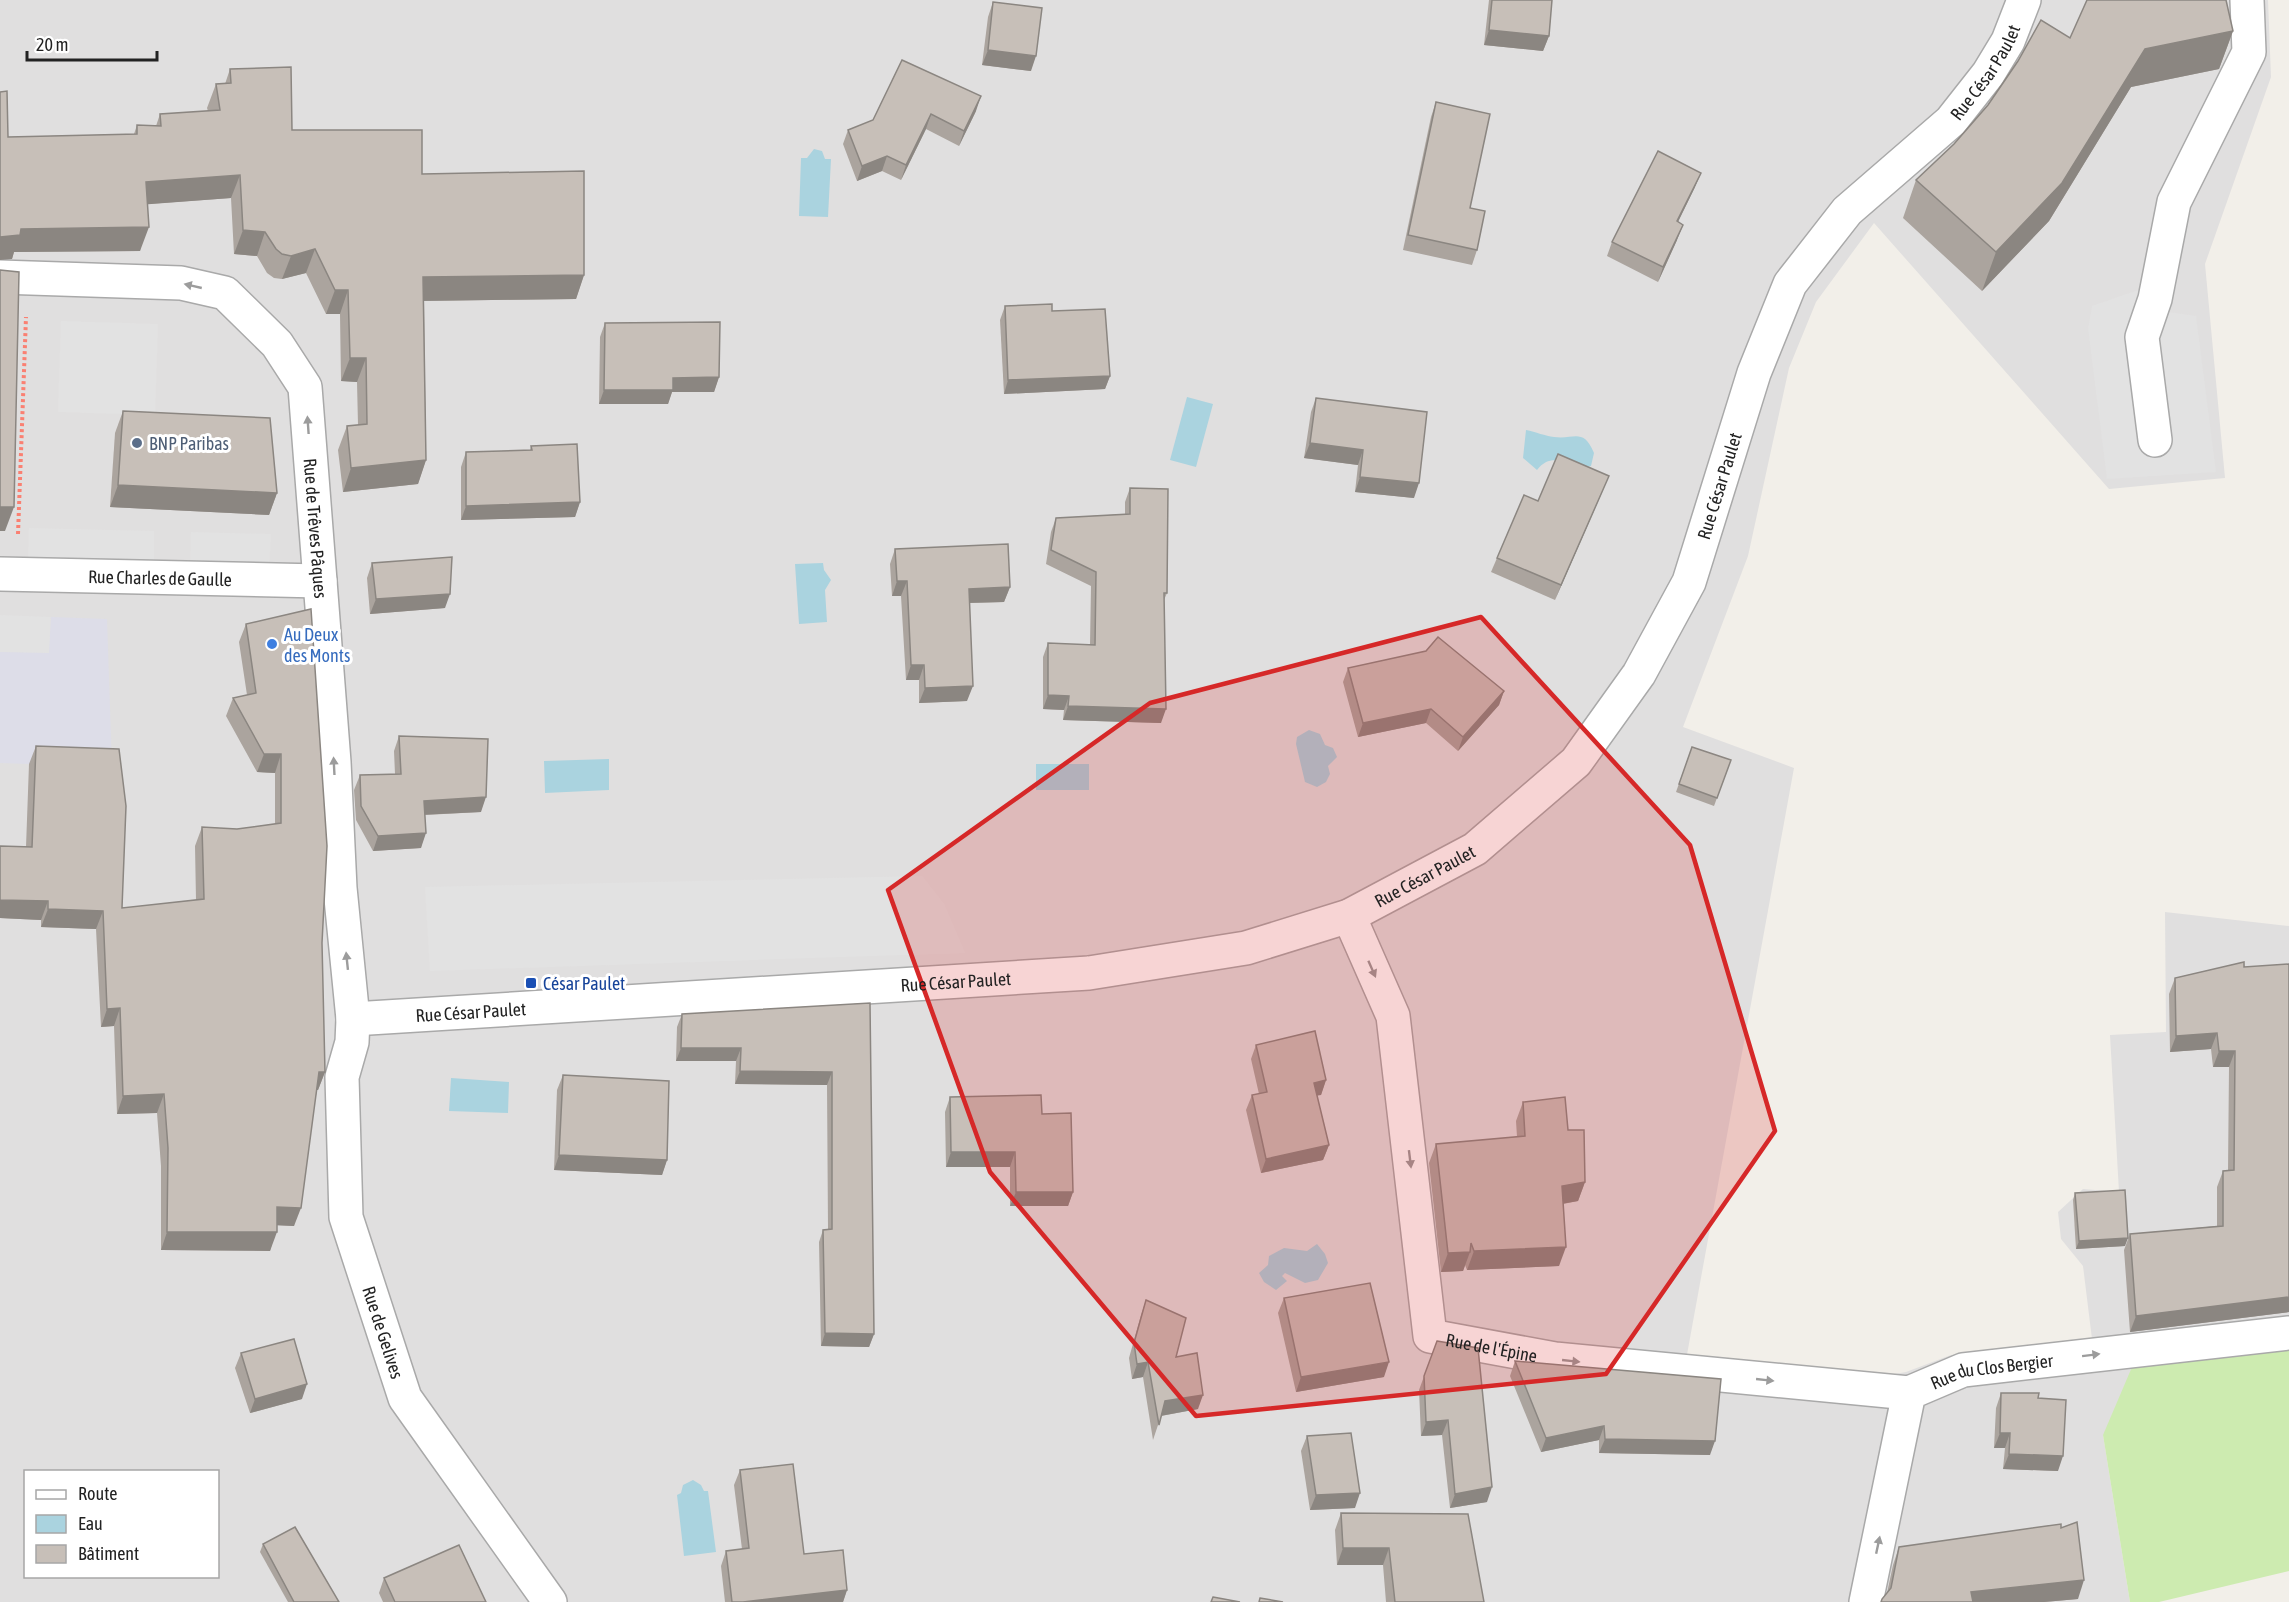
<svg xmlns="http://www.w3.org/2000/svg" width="2289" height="1602" viewBox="0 0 2289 1602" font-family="'Asap Condensed',sans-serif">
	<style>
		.residential { fill: #e0dfdf; fill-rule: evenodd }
		.grass { fill: #cdebb0 }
		.parking { fill: #e2e2e2 }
		.plaza { fill: #dddde8 }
		.water { fill: #aad3df }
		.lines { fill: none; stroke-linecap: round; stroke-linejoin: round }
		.minor-casing { stroke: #a9a9a9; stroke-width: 36 }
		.path { stroke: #fa8072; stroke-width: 4; stroke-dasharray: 3 3; stroke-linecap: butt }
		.minor { stroke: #fff; stroke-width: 33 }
		.wall { fill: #aba49e }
		.shaded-wall { fill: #8b8681 }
		.building { fill: #c7bfb8; stroke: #8b8681; stroke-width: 1.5 }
		.oneway { fill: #9c9c9c }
		.marked { fill: #d62828; fill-opacity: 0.2; stroke: #d62828; stroke-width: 4.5; stroke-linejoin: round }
		.service-dot { fill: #5c6f8a; stroke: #fff; stroke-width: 2 }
		.shop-dot { fill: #3f7fe0; stroke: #fff; stroke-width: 2 }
		.transit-dot { fill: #1a4fb4; stroke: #fff; stroke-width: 2 }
		.labels { text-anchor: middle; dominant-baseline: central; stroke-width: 6; stroke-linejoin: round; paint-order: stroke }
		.street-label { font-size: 18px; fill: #222; stroke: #fff }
		.service-label { font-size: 18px; fill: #4e5e75; stroke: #fff; text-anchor: start }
		.shop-label { font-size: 18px; fill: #366cbe; stroke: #fff; text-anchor: start }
		.transit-label { font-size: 18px; fill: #164399; stroke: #fff; text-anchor: start }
	</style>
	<rect width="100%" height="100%" fill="#f2efe9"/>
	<path class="residential" d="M 0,0 L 2268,0 L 2271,77 L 2205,264 L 2225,478 L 2109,489 L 1874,223 L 1816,302 L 1789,368 L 1748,556 L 1683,727 L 1794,768 L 1686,1360 L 1878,1377 L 1906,1372 L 1951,1355 L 2092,1339 L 2083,1266 L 2061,1239 L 2058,1212 L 2083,1189 L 2119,1192 L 2110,1035 L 2166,1032 L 2165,912 L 2289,926 L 2289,1344 L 2103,1435 L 2130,1602 L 0,1602 ZM 26,1472 L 218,1472 L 218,1576 L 26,1576 Z"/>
	<polygon class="grass" points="2289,1344 2289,1571 2159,1602 2130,1602 2103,1435 2132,1367"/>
	<g class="parking">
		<polygon points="2144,288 2168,312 2196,316 2216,472 2107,479 2088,328 2092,306"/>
		<polygon points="61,321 158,324 155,415 58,412"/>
		<polygon points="29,528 154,531 154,566 28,562"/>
		<polygon points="191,532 271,534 269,570 190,567"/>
		<polygon points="0,615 51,617 50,654 0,652"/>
		<polygon points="922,876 944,904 965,953 430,971 425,887"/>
	</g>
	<polygon class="plaza" points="51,617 107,619 112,767 0,763 0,652 49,653"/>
	<g class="water">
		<polygon points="814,149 822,151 825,159 831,159 828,217 799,216 801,158 807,158"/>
		<polygon points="1187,397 1213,404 1196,467 1170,460"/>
		<path d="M 1526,430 C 1536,432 1545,436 1554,437 C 1574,440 1583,427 1594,453 L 1591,466 C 1573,471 1554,448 1537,470 L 1523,458 Z"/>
		<polygon points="823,563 824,570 831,580 825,590 827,622 799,624 795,564"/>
		<polygon points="1309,730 1320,734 1325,745 1333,748 1337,757 1328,766 1330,774 1326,782 1317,787 1305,782 1296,744 1297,737"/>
		<polygon points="609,759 609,790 545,793 544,761"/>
		<rect x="1036" y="764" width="53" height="26"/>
		<polygon points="451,1078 509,1082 508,1113 449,1111"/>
		<polygon points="1317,1244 1325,1254 1328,1263 1318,1280 1305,1283 1285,1273 1282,1276 1287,1281 1276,1290 1264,1282 1259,1273 1268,1265 1269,1256 1284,1248 1307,1251"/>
		<polygon points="693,1480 701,1485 704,1491 708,1491 716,1552 684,1556 677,1495 681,1493 683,1485"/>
	</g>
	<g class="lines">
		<defs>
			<g id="minor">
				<path id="s1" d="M 0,277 L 181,283 L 225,293 L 277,344 L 305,387 L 334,762 L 340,888 L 353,1019 L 352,1042 L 342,1077 L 346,1217 L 405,1398 L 550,1602"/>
				<polyline points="2155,440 2142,337 2155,299 2174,202 2249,52 2247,0"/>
				<path id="s2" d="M 0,574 L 320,581"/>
				<path id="s3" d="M 1349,916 L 1393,1016 L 1430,1336 L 1555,1359 L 1909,1393"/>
				<path id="s4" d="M 353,1019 L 1089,973 L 1246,948 L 1349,916 L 1475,849 L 1576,762 L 1639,674 L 1689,582 L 1754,373 L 1790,284 L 1847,211 L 1951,121 L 1988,74 L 2008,41 L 2024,0"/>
				<path id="s5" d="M 1866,1602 L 1909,1393 L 1963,1370 L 2289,1333"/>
			</g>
		</defs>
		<use href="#minor" class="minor-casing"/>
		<polyline class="path" points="18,534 26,317"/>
		<use href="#minor" class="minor"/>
	</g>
	<g class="wall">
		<polygon points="1489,0 1552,0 1549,36 1543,51 1484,45"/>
		<polygon points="993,2 1031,71 982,65 988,17"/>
		<polygon points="2233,31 2219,69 2131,87 2049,221 1982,291 1903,218 1916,180 1954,144 1988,105 2018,61 2070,38"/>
		<polygon points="902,60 976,111 959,146 926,129 901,180 882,171 857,181 843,144 848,130 873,120"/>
		<polygon points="230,69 292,130 422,174 584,275 576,299 424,301 426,460 418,484 343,492 338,450 347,426 358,425 357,382 341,381 340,314 326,314 306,273 282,279 274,278 267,273 257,256 234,254 231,198 148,204 140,251 14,252 12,259 8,137 134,134 137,125 156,126 160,114 208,111 207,108 216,84 225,84"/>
		<polygon points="1436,102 1470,208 1477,250 1472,265 1403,250 1431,117"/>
		<polygon points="1695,187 1678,222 1677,240 1658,282 1607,256 1612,242"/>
		<polygon points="1005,306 1052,311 1110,376 1105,389 1004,394 1000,320"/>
		<polygon points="605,323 719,377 714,392 672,392 668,404 599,404 600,337"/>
		<polygon points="1316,398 1414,498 1355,492 1358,465 1304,458 1311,412"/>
		<polygon points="123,411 277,493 269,515 110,507 115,433"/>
		<polygon points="531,446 580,502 575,517 461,520 461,467 466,452 530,450"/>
		<polygon points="1130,488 1167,593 1164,600 1161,723 1063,720 1064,710 1043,709 1043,657 1048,643 1090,645 1091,586 1046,564 1051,532 1056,518 1125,514 1125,502"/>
		<polygon points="1603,490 1555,600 1491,572 1497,558 1538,501"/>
		<polygon points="895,549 1010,587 1004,602 970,603 967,701 919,703 919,680 906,680 901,596 892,596 890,564"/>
		<polygon points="372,563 445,608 370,614 367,578"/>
		<polygon points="311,609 325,1072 318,1090 317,1090 294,1226 277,1225 270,1251 161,1250 161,1166 157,1113 117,1114 114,1026 101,1027 96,929 41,927 41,920 0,918 0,846 26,847 29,764 36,746 122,908 196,900 195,846 202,827 237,829 275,824 275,773 257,772 226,716 233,698 247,695 239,642 246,624"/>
		<polygon points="1348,668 1504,691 1499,705 1458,751 1426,723 1358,737 1343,682"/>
		<polygon points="399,736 481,812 425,815 421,848 373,851 356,820 354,790 360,775 395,774 394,751"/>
		<polygon points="1692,747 1731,760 1714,806 1676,792"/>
		<polygon points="2244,962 2289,1312 2130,1332 2124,1250 2130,1234 2217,1226 2217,1187 2223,1171 2228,1171 2229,1067 2213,1067 2211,1049 2170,1052 2169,994 2175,978"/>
		<polygon points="870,1003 874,1334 869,1347 821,1346 819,1242 823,1230 828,1229 827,1085 735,1084 736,1061 676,1061 677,1027 682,1014"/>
		<polygon points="1256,1045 1326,1080 1321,1095 1317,1095 1329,1145 1323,1160 1261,1173 1246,1110 1252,1095 1259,1094 1251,1059"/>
		<polygon points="563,1075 667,1160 662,1175 554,1170 557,1090"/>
		<polygon points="950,1097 1042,1114 1073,1192 1068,1206 1010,1206 1010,1167 946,1167 945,1112"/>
		<polygon points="1523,1102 1568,1130 1585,1182 1578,1201 1563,1204 1559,1266 1467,1270 1465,1265 1463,1271 1441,1272 1429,1163 1436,1144 1517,1137 1516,1121"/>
		<polygon points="2075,1193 2125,1246 2076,1249 2073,1200"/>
		<polygon points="1284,1298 1384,1377 1296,1392 1278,1313"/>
		<polygon points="1146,1300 1176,1357 1198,1409 1161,1416 1153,1440 1143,1377 1132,1379 1129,1358 1141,1315"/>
		<polygon points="1437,1341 1487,1502 1450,1508 1442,1435 1421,1436 1419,1390"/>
		<polygon points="241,1353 302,1399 250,1413 235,1368"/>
		<polygon points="1515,1361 1710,1455 1599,1453 1599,1440 1541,1452 1510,1376"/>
		<polygon points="2001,1393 2038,1398 2058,1471 2003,1469 2005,1448 1994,1448 1996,1408"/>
		<polygon points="1307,1436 1355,1508 1310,1510 1301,1451"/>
		<polygon points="740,1470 804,1554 847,1590 843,1602 725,1602 721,1566 726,1551 742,1549 734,1485"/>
		<polygon points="1341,1513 1484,1602 1386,1602 1383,1565 1337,1565 1335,1530"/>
		<polygon points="2061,1528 2078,1599 2044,1602 1881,1602 1887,1593 1893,1565 1899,1547"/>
		<polygon points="263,1544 339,1602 288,1602 260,1552"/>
		<polygon points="384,1578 486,1602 383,1602 379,1593"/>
	</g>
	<g class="shaded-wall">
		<polygon points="1489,30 1549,36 1543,51 1484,45"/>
		<polygon points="2233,31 2219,69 2131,87 2049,221 1982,291 1996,252 2145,49"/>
		<polygon points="988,50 1036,56 1031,71 982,65"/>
		<polygon points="981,96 976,111 959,146 964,131"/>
		<polygon points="931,114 926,129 901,180 906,165"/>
		<polygon points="887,156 882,171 857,181 862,166"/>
		<polygon points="1701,173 1695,187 1671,236 1677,221"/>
		<polygon points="240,175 231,198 138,205 146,182"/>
		<polygon points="1683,225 1677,240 1658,282 1663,267"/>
		<polygon points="149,227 140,251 14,252 12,259 0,260 0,237 21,229"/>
		<polygon points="243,230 265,232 257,256 234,254"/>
		<polygon points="315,249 306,273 282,279 291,256"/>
		<polygon points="584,275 576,299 415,301 423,277"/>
		<polygon points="335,290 348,290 340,314 326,314"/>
		<polygon points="350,358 366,358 357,382 341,381"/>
		<polygon points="1110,376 1105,389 1004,394 1008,380"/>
		<polygon points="719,377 714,392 672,392 668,404 599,404 604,390 673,378"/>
		<polygon points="1310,443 1363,450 1358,465 1304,458"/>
		<polygon points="426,460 418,484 343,492 351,468"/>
		<polygon points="1609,476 1603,490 1555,600 1561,585"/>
		<polygon points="1360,477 1419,483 1414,498 1355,492"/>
		<polygon points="118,485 277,493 269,515 110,507"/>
		<polygon points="580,502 575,517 461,520 466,506"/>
		<polygon points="0,507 14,507 5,531 0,531"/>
		<polygon points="897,581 907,581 901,596 892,596"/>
		<polygon points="1010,587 1004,602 964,603 969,589"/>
		<polygon points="450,594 445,608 370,614 376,599"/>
		<polygon points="911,665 924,665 919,680 906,680"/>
		<polygon points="973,686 967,701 919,703 925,688"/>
		<polygon points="1504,691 1499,705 1458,751 1463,737"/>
		<polygon points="1048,695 1069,696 1064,710 1043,709"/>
		<polygon points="1068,706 1166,709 1161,723 1063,720"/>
		<polygon points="1431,709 1426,723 1358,737 1363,723"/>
		<polygon points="264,754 281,754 275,773 257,772"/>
		<polygon points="486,797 481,812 418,815 424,801"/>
		<polygon points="426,833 421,848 373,851 378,836"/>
		<polygon points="0,900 48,901 41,920 0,918"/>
		<polygon points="48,909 103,911 96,929 41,927"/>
		<polygon points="120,1008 114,1026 101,1027 107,1009"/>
		<polygon points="2217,1033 2211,1049 2170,1052 2176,1036"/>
		<polygon points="681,1048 741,1048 736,1061 676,1061"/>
		<polygon points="2219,1051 2235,1051 2229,1067 2213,1067"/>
		<polygon points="740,1071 832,1072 827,1085 735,1084"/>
		<polygon points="319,1072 325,1072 318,1090 312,1090"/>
		<polygon points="1326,1080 1321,1095 1309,1097 1314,1083"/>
		<polygon points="164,1094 157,1113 117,1114 123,1096"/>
		<polygon points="1329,1145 1323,1160 1261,1173 1266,1159"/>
		<polygon points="951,1152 1015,1152 1010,1167 946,1167"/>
		<polygon points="559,1155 667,1160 662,1175 554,1170"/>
		<polygon points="1585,1182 1578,1201 1555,1205 1562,1186"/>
		<polygon points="1016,1192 1073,1192 1068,1206 1010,1206"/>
		<polygon points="277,1207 301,1208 294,1226 270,1225"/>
		<polygon points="167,1232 277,1232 270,1251 161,1250"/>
		<polygon points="2128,1238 2125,1246 2076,1249 2079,1241"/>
		<polygon points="1566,1247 1559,1266 1467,1270 1474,1251"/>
		<polygon points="1470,1252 1463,1271 1441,1272 1448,1253"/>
		<polygon points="2289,1297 2289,1312 2130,1332 2136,1316"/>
		<polygon points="825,1333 874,1334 869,1347 821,1346"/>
		<polygon points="1148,1362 1143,1377 1132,1379 1137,1364"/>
		<polygon points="1389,1362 1384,1377 1296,1392 1301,1377"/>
		<polygon points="307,1384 302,1399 250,1413 255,1399"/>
		<polygon points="1203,1395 1198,1409 1160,1416 1165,1401"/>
		<polygon points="1448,1420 1442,1435 1421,1436 1426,1422"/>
		<polygon points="1604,1426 1599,1440 1541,1452 1546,1438"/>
		<polygon points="2000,1433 2010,1433 2005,1448 1994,1448"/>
		<polygon points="1605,1439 1715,1441 1710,1455 1599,1453"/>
		<polygon points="2009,1454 2063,1456 2058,1471 2003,1469"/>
		<polygon points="1492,1487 1487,1502 1450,1508 1455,1494"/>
		<polygon points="1360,1493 1355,1508 1310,1510 1316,1495"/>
		<polygon points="1343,1548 1389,1548 1383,1565 1337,1565"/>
		<polygon points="2084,1580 2078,1599 2044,1602 1967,1602 1971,1592"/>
		<polygon points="847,1590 843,1602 743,1602"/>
	</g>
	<g class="building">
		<polygon points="1492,0 1552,0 1549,36 1489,30"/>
		<polygon points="2087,0 2226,0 2233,31 2145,49 2062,183 1996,252 1916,180 1954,144 1988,105 2018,61 2041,20 2070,38"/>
		<polygon points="993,2 1042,8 1036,56 988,50"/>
		<polygon points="902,60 981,96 964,131 931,114 906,165 887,156 862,166 848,130 873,120"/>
		<polygon points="291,67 292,130 422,130 422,174 584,171 584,275 423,277 426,460 351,468 347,426 367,424 366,358 350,358 348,290 335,290 315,249 291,256 282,254 276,249 265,232 243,230 240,175 146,182 149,227 21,229 20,235 0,237 0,92 7,91 8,137 137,134 137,125 161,126 160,114 220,110 216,84 231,83 230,69"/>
		<polygon points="1436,102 1490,114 1470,208 1485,211 1477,250 1408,235"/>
		<polygon points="1658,151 1701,173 1677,221 1683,225 1663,267 1612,242"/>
		<polygon points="0,270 19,272 14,507 0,507"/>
		<polygon points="1052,304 1052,311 1105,309 1110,376 1008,380 1005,306"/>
		<polygon points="720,322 719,377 673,378 673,390 604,390 605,323"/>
		<polygon points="1316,398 1427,412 1419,483 1360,477 1363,450 1310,443"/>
		<polygon points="123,411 270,418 277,493 118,485"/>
		<polygon points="577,444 580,502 466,506 466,452 532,450 531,446"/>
		<polygon points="1558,454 1609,476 1561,585 1497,558 1524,495 1538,501"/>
		<polygon points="1130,488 1168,489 1167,593 1164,593 1166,709 1068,706 1069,696 1048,695 1048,643 1095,645 1096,572 1051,550 1056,518 1130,514"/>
		<polygon points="1008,544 1010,587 969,589 973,686 925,688 924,665 911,665 907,581 897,581 895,549"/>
		<polygon points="452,557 450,594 376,599 372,563"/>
		<polygon points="311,609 327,846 322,943 325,1072 319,1072 301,1208 277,1207 277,1232 167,1232 168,1148 164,1094 123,1096 120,1008 107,1009 103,911 48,909 48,901 0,900 0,846 32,847 36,746 119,749 126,806 122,908 204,899 202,827 237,829 281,823 281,754 264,754 233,698 256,693 246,624"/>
		<polygon points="1438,637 1504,691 1463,737 1431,709 1363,723 1348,668 1426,651"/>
		<polygon points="399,736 488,739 486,797 424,801 426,833 378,836 361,806 360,775 401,774"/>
		<polygon points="1692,747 1731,760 1717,798 1679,784"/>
		<polygon points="2244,962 2244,967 2289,964 2289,1297 2136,1316 2130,1234 2223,1226 2223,1171 2234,1170 2235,1051 2219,1051 2217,1033 2176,1036 2175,978"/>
		<polygon points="870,1003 874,1334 825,1333 823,1230 832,1229 832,1072 740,1071 741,1048 681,1048 682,1014"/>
		<polygon points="1315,1031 1326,1080 1314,1083 1329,1145 1266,1159 1252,1095 1267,1092 1256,1045"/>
		<polygon points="563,1075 669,1081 667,1160 559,1155"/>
		<polygon points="1041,1095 1042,1114 1071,1113 1073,1192 1016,1192 1015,1152 951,1152 950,1097"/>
		<polygon points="1565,1097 1568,1130 1584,1130 1585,1182 1562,1186 1566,1247 1474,1251 1471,1243 1470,1252 1448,1253 1436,1144 1525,1136 1523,1102"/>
		<polygon points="2125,1190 2128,1238 2079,1241 2075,1193"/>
		<polygon points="1370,1283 1389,1362 1301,1377 1284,1298"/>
		<polygon points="1146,1300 1186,1318 1176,1357 1197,1353 1203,1395 1165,1401 1159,1425 1148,1362 1137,1364 1134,1343"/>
		<polygon points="294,1339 307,1384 255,1399 241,1353"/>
		<polygon points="1437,1341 1478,1348 1492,1487 1455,1494 1448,1420 1426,1422 1424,1376"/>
		<polygon points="1515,1361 1721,1379 1715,1441 1605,1439 1604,1426 1546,1438"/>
		<polygon points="2001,1393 2039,1393 2038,1398 2066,1400 2063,1456 2009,1454 2010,1433 2000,1433"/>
		<polygon points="1351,1433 1360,1493 1316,1495 1307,1436"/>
		<polygon points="793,1464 804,1554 843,1550 847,1590 743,1602 732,1602 726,1551 749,1548 740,1470"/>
		<polygon points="1341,1513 1468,1514 1484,1602 1395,1602 1389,1548 1343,1548"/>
		<polygon points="2077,1522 2084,1580 1971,1592 1973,1602 1881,1602 1882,1599 1891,1588 1899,1547 2061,1524 2061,1528"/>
		<polygon points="295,1527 339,1602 294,1602 263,1544"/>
		<polygon points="459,1545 486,1602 395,1602 384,1578"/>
		<polygon points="1213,1597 1240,1602 1211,1602"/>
		<polygon points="1260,1598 1283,1602 1259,1602"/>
	</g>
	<defs><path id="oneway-solid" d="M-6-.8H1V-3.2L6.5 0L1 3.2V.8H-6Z" transform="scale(1.5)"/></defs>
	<g class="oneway">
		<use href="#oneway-solid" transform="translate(193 286) rotate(-167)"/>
		<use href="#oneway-solid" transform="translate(308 425) rotate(-94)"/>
		<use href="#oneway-solid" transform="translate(334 766) rotate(-93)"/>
		<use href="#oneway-solid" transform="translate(347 961) rotate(-96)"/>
		<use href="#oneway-solid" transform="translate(1372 969) rotate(66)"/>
		<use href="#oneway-solid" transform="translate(1410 1159) rotate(83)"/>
		<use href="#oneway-solid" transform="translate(2091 1355) rotate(-7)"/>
		<use href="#oneway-solid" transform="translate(1571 1361) rotate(6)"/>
		<use href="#oneway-solid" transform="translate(1765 1380) rotate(6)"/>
		<use href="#oneway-solid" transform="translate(1878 1545) rotate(-78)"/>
	</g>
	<path class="marked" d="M 1481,617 L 1690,845 L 1775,1131 L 1606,1374 L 1196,1416 L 990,1172 L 888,890 L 1150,703 Z"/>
	<circle class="service-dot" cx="137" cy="443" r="6"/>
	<circle class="shop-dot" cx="272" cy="644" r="6"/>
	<rect class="transit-dot" x="525" y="977" width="12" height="12" rx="3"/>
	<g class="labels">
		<g class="street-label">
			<text stroke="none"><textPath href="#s4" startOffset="2098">Rue César Paulet</textPath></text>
			<text stroke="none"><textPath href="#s4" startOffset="1594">Rue César Paulet</textPath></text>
			<text stroke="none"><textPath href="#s1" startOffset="492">Rue de Trêves Pâques</textPath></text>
			<text stroke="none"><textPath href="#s2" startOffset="160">Rue Charles de Gaulle</textPath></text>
			<text stroke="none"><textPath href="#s4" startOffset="1090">Rue César Paulet</textPath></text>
			<text stroke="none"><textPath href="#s4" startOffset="604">Rue César Paulet</textPath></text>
			<text stroke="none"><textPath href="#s4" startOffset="118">Rue César Paulet</textPath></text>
			<text stroke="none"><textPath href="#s1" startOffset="1305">Rue de Gelives</textPath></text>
			<text stroke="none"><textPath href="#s3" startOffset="494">Rue de l'Épine</textPath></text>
			<text stroke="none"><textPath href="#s5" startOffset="300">Rue du Clos Bergier</textPath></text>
		</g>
		<g class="service-label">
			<text x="149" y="443">BNP Paribas</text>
		</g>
		<g class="shop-label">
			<text x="284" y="634">Au Deux<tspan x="284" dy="21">des Monts</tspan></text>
		</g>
		<g class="transit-label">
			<text x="543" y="983">César Paulet</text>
		</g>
	</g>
	<rect x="24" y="1470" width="195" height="108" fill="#ffffff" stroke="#a7a7a7" stroke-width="1.5"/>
	<rect x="36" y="1490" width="30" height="9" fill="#ffffff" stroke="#a7a7a7" stroke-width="1.5"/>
	<text x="78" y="1500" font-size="18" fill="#222222">Route</text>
	<rect x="36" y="1515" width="30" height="18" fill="#aad3df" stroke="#a7a7a7" stroke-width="1.5"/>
	<text x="78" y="1530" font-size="18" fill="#222222">Eau</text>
	<rect x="36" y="1545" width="30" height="18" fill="#c7bfb8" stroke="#a7a7a7" stroke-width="1.5"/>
	<text x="78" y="1560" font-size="18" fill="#222222">Bâtiment</text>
	<path d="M27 51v9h130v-9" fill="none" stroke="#222222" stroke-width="3"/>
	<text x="36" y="51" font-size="18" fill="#222222" stroke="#ffffff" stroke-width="4.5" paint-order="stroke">20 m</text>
</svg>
